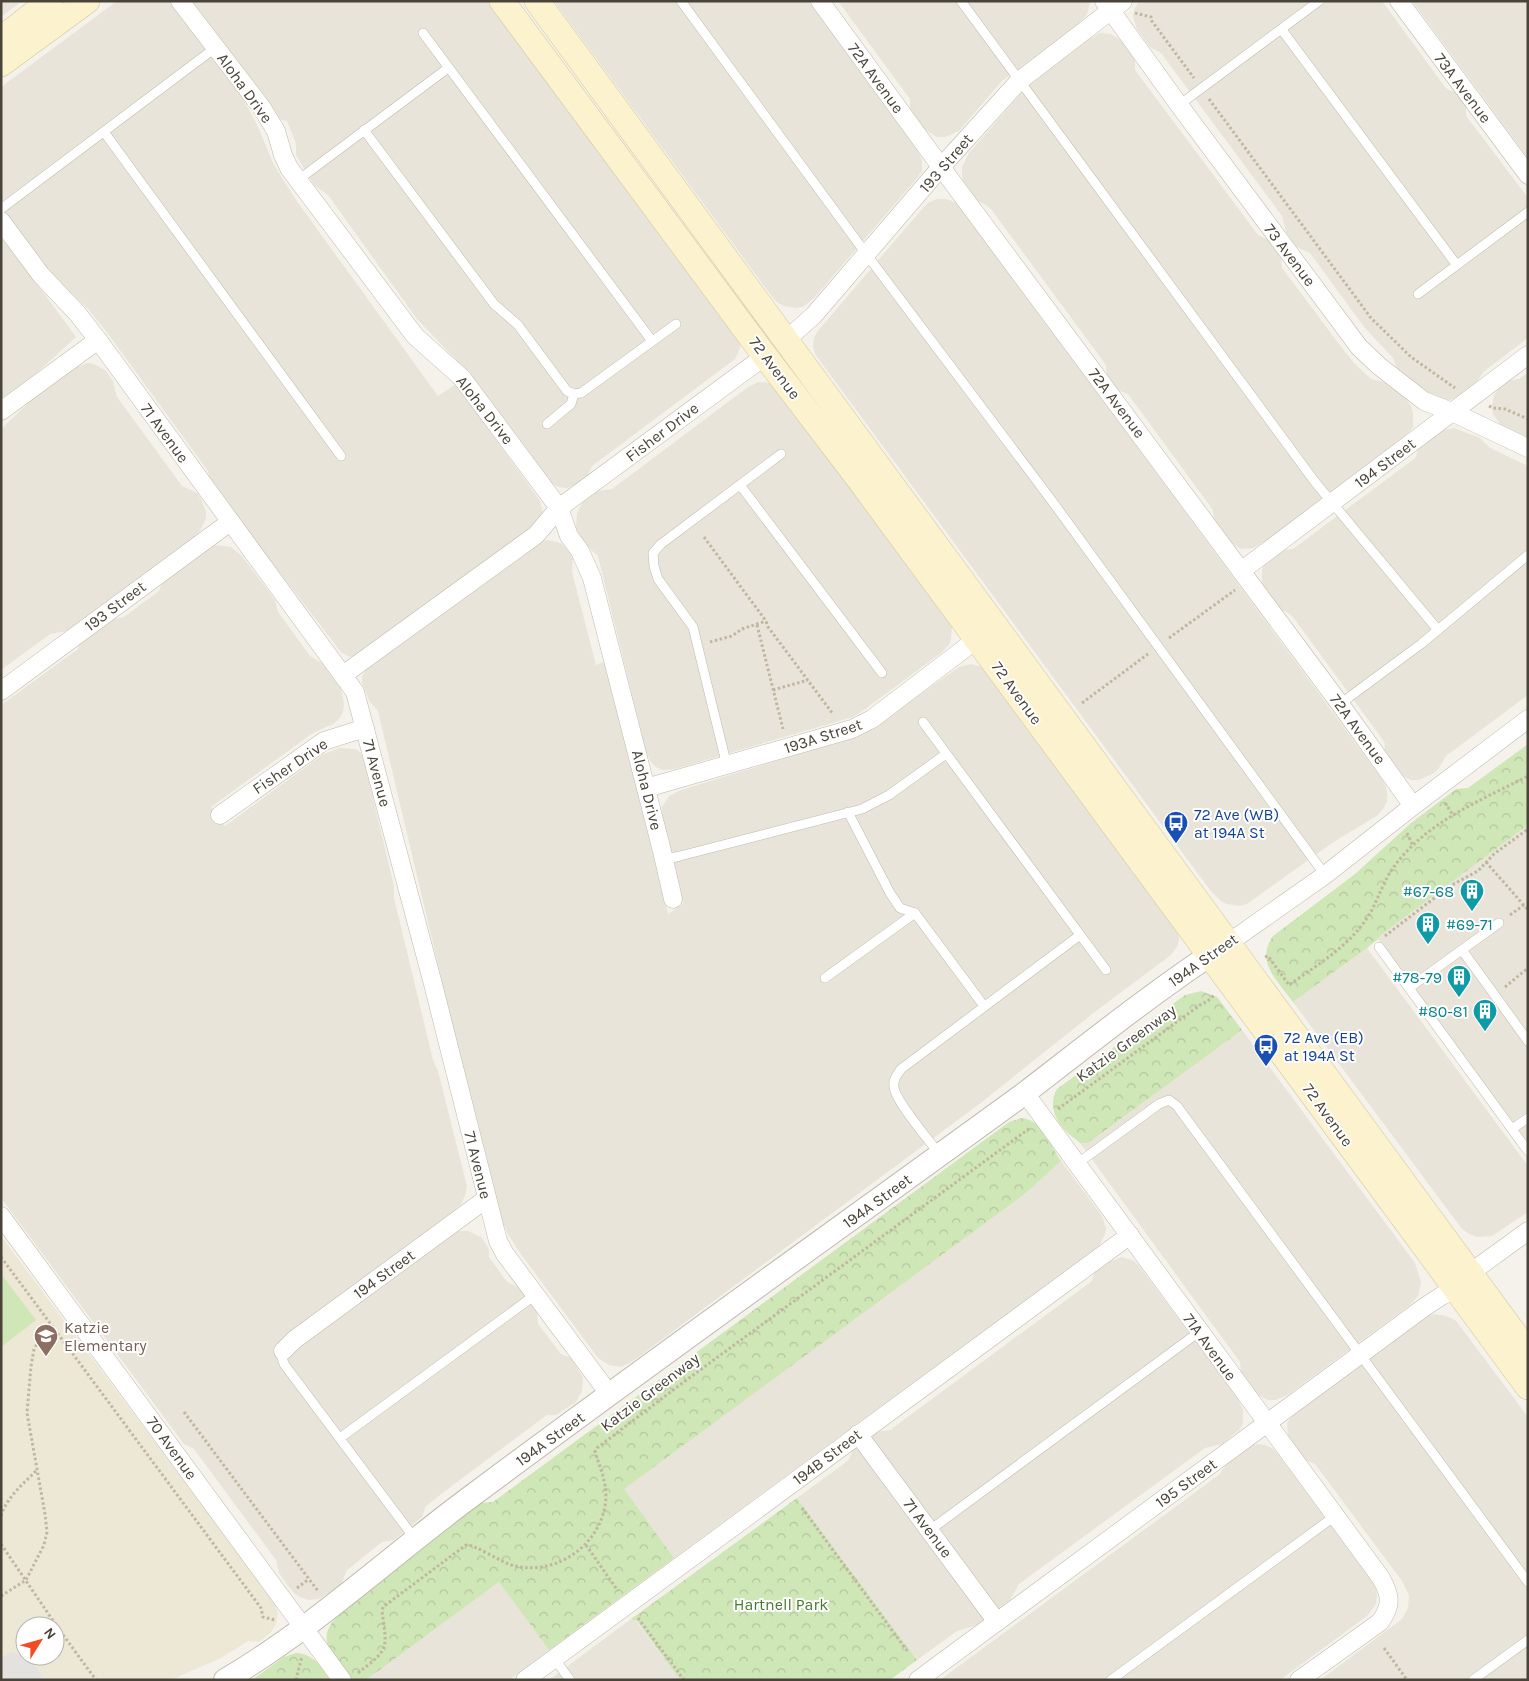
<svg xmlns="http://www.w3.org/2000/svg" width="1529" height="1681" viewBox="0 0 1529 1681" font-family="Karla,sans-serif">
	<style>
		.residential { fill: #e8e4d9 }
		.education { fill: #ede7d6; fill-rule: evenodd }
		.grass { fill: #cfe6b6 }
		.park { fill: url(#park-crowns) }
		.parking { fill: #e4e2df }
		.lines { fill: none; stroke-linecap: round; stroke-linejoin: round }
		.service-casing { stroke: #c0baae; stroke-width: 10 }
		.minor-casing { stroke: #c0baae; stroke-width: 19 }
		.tertiary-casing { stroke: #c0baae; stroke-width: 24 }
		.secondary-casing { stroke: #d2c69d; stroke-width: 26 }
		.path { stroke: #c1b6a0; stroke-width: 3; stroke-dasharray: 2.5 2.5; stroke-linecap: butt }
		.service { stroke: #fff; stroke-width: 9 }
		.minor { stroke: #fff; stroke-width: 18 }
		.tertiary { stroke: #fff; stroke-width: 22 }
		.secondary { stroke: #fcf2ce; stroke-width: 25 }
		.labels { text-anchor: middle; dominant-baseline: central; stroke-width: 4; stroke-linejoin: round; paint-order: stroke }
		.street-label { font-size: 16px; fill: #494339; stroke: #fff }
		.transit-label { font-size: 16px; fill: #164399; stroke: #fff; text-anchor: start }
		.culture-label { font-size: 16px; fill: #0d838f; stroke: #fff; text-anchor: end }
		.education-label { font-size: 16px; fill: #785e54; stroke: #fff; text-anchor: start }
		.park-label { font-size: 16px; fill: #48782e; stroke: #fff }
	</style>
	<defs>
		<pattern id="park-crowns" width="20" height="18" patternUnits="userSpaceOnUse" patternTransform="scale(1.25)"><rect width="20" height="18" fill="#cfe6b6"/><path d="M2 6a3 3 0 1 1 6 0M12 15a3 3 0 1 1 6 0" fill="none" stroke="#b3c69d"/></pattern>
	</defs>
	<rect width="100%" height="100%" fill="#f5f2eb"/>
	<g class="residential">
		<polygon points="1,1 22,1 1,17"/>
		<polygon points="117,1 171,1 241,95 258,127 274,165 296,200 438,396 456,384 540,501 543,513 538,523 354,656 350,657 341,652 210,482 208,471 106,331 88,309 54,277 1,207 1,87"/>
		<polygon points="192,1 493,1 740,341 740,348 735,359 592,466 586,479 578,484 567,488 559,487 550,483 463,367 417,319 328,195 314,185 296,155 296,143 287,121 277,119"/>
		<polygon points="554,1 809,1 915,145 922,160 922,171 918,177 815,297 803,307 795,308 784,306 778,303 773,298"/>
		<polygon points="838,1 1090,1 1090,3 1087,14 1079,23 1002,81 959,131 945,137 937,137 924,129 910,110 910,99"/>
		<polygon points="1139,1 1382,1 1445,87 1448,90 1458,93 1466,105 1466,113 1467,117 1528,198 1528,338 1483,372 1476,384 1459,397 1450,400 1440,399 1433,396 1397,369 1393,358 1365,328 1310,253 1297,247 1294,244 1286,232 1282,216 1161,53 1150,47 1137,29 1133,17 1134,10"/>
		<polygon points="1412,1 1528,1 1528,158"/>
		<polygon points="1100,33 1111,34 1122,41 1135,60 1135,70 1258,235 1269,240 1280,255 1281,258 1282,268 1342,348 1354,363 1371,379 1384,382 1406,399 1411,406 1413,414 1413,427 1405,437 1267,540 1253,548 1241,549 1229,542 1214,521 1213,510 1128,394 1117,390 1107,376 1106,365 991,209 986,205 977,201 964,184 962,176 962,167 969,153 1030,83 1084,42"/>
		<polygon points="937,199 946,199 955,202 962,209 1384,782 1387,791 1387,801 1384,808 1378,815 1332,843 1247,904 1240,906 1227,904 1221,901 1210,890 815,354 813,346 814,338 817,332 922,209 928,203"/>
		<polygon points="1,235 76,337 8,399 1,401"/>
		<polygon points="87,363 94,364 105,370 113,381 117,397 182,486 197,493 201,499 206,512 206,518 200,531 195,536 67,631 50,634 1,670 1,429 37,395 74,368"/>
		<polygon points="1528,373 1528,437 1500,424 1493,414 1492,408 1494,395 1499,388 1508,380 1519,379"/>
		<polygon points="758,382 770,383 950,620 952,627 951,639 949,645 941,653 861,712 853,717 675,769 663,770 656,767 652,763 646,752 598,556 587,546 579,534 576,527 577,513 583,502 598,491 612,489 748,387"/>
		<polygon points="1454,428 1480,438 1490,448 1528,466 1528,695 1446,756 1439,768 1434,773 1419,780 1411,780 1405,777 1397,772 1384,752 1385,744 1383,740 1293,617 1287,612 1278,609 1262,583 1262,571 1264,564 1281,550 1293,549 1414,459 1416,457 1418,449 1420,446 1442,430"/>
		<polygon points="548,540 560,543 566,548 573,558 572,572 596,665 606,661 668,914 683,904 662,818 662,807 669,796 681,790 864,734 959,667 971,664 983,667 1178,933 1179,940 1177,947 1171,955 1096,1011 982,1102 633,1361 621,1367 609,1365 598,1358 520,1253 508,1234 499,1215 493,1196 378,711 370,702 362,683 362,676 368,666 541,542"/>
		<polygon points="215,545 231,547 242,556 275,600 278,612 310,656 322,663 341,689 344,704 343,712 339,719 333,724 313,733 211,807 225,826 322,755 339,748 355,749 360,752 363,756 394,886 394,898 433,1060 438,1071 467,1186 465,1196 461,1204 455,1210 284,1337 277,1346 452,1233 459,1231 468,1231 481,1237 486,1244 489,1250 489,1257 507,1282 518,1287 537,1313 538,1324 561,1354 571,1358 583,1377 582,1391 576,1402 556,1415 547,1415 453,1485 426,1506 422,1517 394,1540 382,1542 346,1571 342,1583 332,1591 318,1599 309,1600 300,1597 294,1593 288,1586 279,1573 276,1560 194,1449 184,1444 1,1198 1,705 78,649 80,643 111,620 124,617 159,591 162,583 209,547"/>
		<polygon points="1528,825 1528,1142 1378,939 1381,935"/>
		<polygon points="1367,948 1528,1166 1528,1212 1492,1236 1477,1237 1469,1234 1462,1229 1293,1002"/>
		<polygon points="1242,1030 1415,1263 1421,1282 1418,1296 1410,1305 1289,1394 1276,1400 1268,1400 1256,1394 1241,1375 1240,1362 1080,1143 1088,1143"/>
		<polygon points="1061,1161 1102,1216 1106,1228 1105,1234 1099,1246 674,1558 623,1489 1026,1193"/>
		<polygon points="1122,1257 1134,1261 1139,1266 1237,1397 1243,1410 1243,1423 1240,1429 1222,1444 1205,1448 1019,1584 1010,1600 975,1626 957,1631 917,1660 797,1498 845,1463 849,1459 853,1450 875,1432 890,1430 1088,1284 1092,1281 1095,1271 1108,1262"/>
		<polygon points="1433,1314 1446,1316 1455,1320 1460,1326 1528,1417 1528,1680 1320,1680 1402,1619 1408,1608 1409,1595 1402,1581 1315,1464 1305,1460 1291,1443 1288,1436 1287,1423 1295,1412 1427,1316"/>
		<polygon points="1257,1444 1265,1445 1272,1448 1277,1453 1371,1580 1375,1587 1377,1595 1376,1604 1367,1616 1280,1680 940,1680 1220,1474 1229,1460 1249,1446"/>
		<polygon points="499,1582 549,1650 509,1680 366,1680"/>
		<polygon points="631,1619 636,1621 680,1680 549,1680"/>
	</g>
	<path class="education" d="M 1,1236 L 274,1602 L 278,1613 L 276,1624 L 271,1632 L 259,1642 L 248,1641 L 221,1658 L 171,1680 L 1,1680 ZM 25,1626 L 55,1626 L 55,1656 L 25,1656 Z"/>
	<polygon class="grass" points="1,1274 36,1320 1,1347"/>
	<g class="park">
		<path d="M 1528,744 L 1528,825 L 1381,935 L 1378,939 L 1367,948 L 1293,1002 C 1277,980 1255,962 1273,936 L 1355,874 L 1411,823 L 1456,789 L 1468,788 Z"/>
		<path d="M 1201,991 L 1217,997 L 1242,1030 L 1088,1143 L 1080,1143 C 1076,1139 1072,1137 1068,1133 C 1055,1121 1048,1104 1057,1089 L 1185,995 Z"/>
		<path d="M 1022,1118 C 1045,1121 1049,1144 1061,1161 L 1026,1193 L 624,1489 L 674,1558 L 549,1650 L 499,1582 L 366,1680 L 351,1680 C 336,1660 313,1640 337,1617 L 478,1505 L 481,1503 L 493,1502 L 1009,1122 Z"/>
		<polygon points="797,1498 917,1660 890,1680 680,1680 637,1621 631,1619"/>
		<path d="M 296,1653 C 314,1654 321,1667 330,1680 L 252,1680 L 284,1657 Z"/>
	</g>
	<polygon class="parking" points="11,1652 30,1658 44,1680 1,1680 1,1658"/>
	<g class="lines">
		<defs>
			<g id="service">
				<polyline points="681,1 867,255 1052,501 1325,875"/>
				<polyline points="961,1 1315,482 1438,630"/>
				<polyline points="1282,30 1456,264"/>
				<polyline points="423,33 652,341"/>
				<polyline points="1179,105 1319,1"/>
				<polyline points="364,130 494,304 518,325 567,391 574,394 581,393 676,324"/>
				<polyline points="104,132 341,456"/>
				<polyline points="298,180 448,68"/>
				<polyline points="1,209 215,48"/>
				<polyline points="1418,294 1528,212"/>
				<polyline points="547,424 571,404 574,394"/>
				<polyline points="740,485 882,673"/>
				<polyline points="1340,704 1421,644 1528,555"/>
				<polyline points="923,722 1106,970"/>
				<polyline points="727,766 693,627 658,579 654,566 653,553 661,544 781,454"/>
				<polyline points="848,812 890,893 900,908 915,913 984,1006"/>
				<polyline points="664,853 666,856 671,858 680,856 862,809 889,795 946,754"/>
				<polyline points="1379,947 1528,1151"/>
				<polyline points="1462,950 1528,1041"/>
				<polyline points="825,978 915,913"/>
				<polyline points="1409,988 1499,923"/>
				<polyline points="1512,1129 1528,1118"/>
				<path d="M 940,1155 C 930,1141 895,1101 894,1087 C 893,1079 897,1075 901,1069 L 1080,935"/>
				<polyline points="1078,1163 1159,1104 1169,1100 1177,1106 1528,1582"/>
				<polyline points="283,1351 282,1357 284,1364 415,1539"/>
				<polyline points="340,1438 535,1295"/>
				<polyline points="930,1530 1199,1332"/>
				<polyline points="554,1658 570,1680"/>
				<polyline points="1111,1680 1335,1516"/>
				<polyline points="1473,1680 1528,1640"/>
			</g>
			<g id="minor">
				<polyline points="180,1 262,108 276,131 283,155 289,168 415,336 462,378 559,508 569,536 580,551 592,578 662,851 673,899"/>
				<polyline points="820,1 941,167 1340,704 1413,806"/>
				<polyline points="1104,1 1179,105 1359,347 1379,366 1424,401 1452,412 1528,448"/>
				<polyline points="1399,1 1528,175"/>
				<polyline points="1,221 41,275 77,313 98,340 355,692 433,984 498,1241 505,1254 610,1395"/>
				<polyline points="785,341 814,315 941,167 1019,81 1123,1"/>
				<polyline points="1,411 98,340"/>
				<polyline points="1241,571 1528,355"/>
				<polyline points="343,675 536,535 559,508 765,356"/>
				<polyline points="1,691 230,522"/>
				<polyline points="646,788 852,729 872,719 977,639"/>
				<polyline points="220,815 324,741 365,728"/>
				<polyline points="1227,944 1325,875 1413,806 1528,719"/>
				<path d="M 1025,1093 L 1381,1578 C 1391,1596 1392,1605 1380,1622 L 1299,1680"/>
				<polyline points="1,1216 342,1680"/>
				<polyline points="1470,1273 1528,1231"/>
				<polyline points="283,1351 294,1340 486,1199"/>
				<polyline points="858,1434 997,1622"/>
				<polyline points="525,1680 1130,1235"/>
				<polyline points="918,1680 1426,1306 1443,1295 1456,1290"/>
			</g>
			<path id="tertiary" d="M 225,1680 C 314,1628 390,1556 473,1495 C 655,1359 841,1227 1025,1093 C 1091,1042 1156,990 1225,945"/>
			<g id="secondary">
				<polyline points="502,1 765,356 858,478 1528,1387"/>
				<polyline points="537,1 1528,1352"/>
				<polyline points="1,39 50,1"/>
				<polyline points="1,64 87,1"/>
			</g>
		</defs>
		<use href="#service" class="service-casing"/>
		<use href="#minor" class="minor-casing"/>
		<use href="#tertiary" class="tertiary-casing"/>
		<use href="#secondary" class="secondary-casing"/>
		<g class="path">
			<polyline points="1135,13 1151,17 1151,20 1194,78"/>
			<polyline points="1209,99 1371,318 1411,357 1455,388"/>
			<polyline points="1489,406 1493,408 1505,409 1528,419"/>
			<polyline points="704,537 766,621 768,627 833,714"/>
			<polyline points="757,625 783,729"/>
			<polyline points="1169,638 1235,590"/>
			<polyline points="710,642 732,636 742,629 766,621"/>
			<polyline points="773,690 808,680"/>
			<polyline points="1082,703 1148,654"/>
			<polyline points="1445,803 1453,815"/>
			<polyline points="1407,833 1413,846"/>
			<polyline points="1486,862 1528,910"/>
			<polyline points="1510,915 1524,905"/>
			<polyline points="1385,936 1450,886 1478,871 1494,854 1528,829"/>
			<path d="M 1265,957 L 1268,956 L 1289,985 C 1317,965 1348,947 1367,918 C 1374,908 1378,896 1384,884 C 1390,870 1400,858 1411,847 C 1442,816 1489,796 1528,776"/>
			<polyline points="1505,987 1528,968"/>
			<polyline points="1058,1109 1200,1005 1208,1001 1214,995"/>
			<polyline points="1,1257 261,1608 263,1617 275,1620"/>
			<polyline points="184,1412 318,1591"/>
			<polyline points="802,1508 908,1652"/>
			<path d="M 1,1516 C 7,1497 22,1485 36,1471"/>
			<polyline points="1,1544 58,1628 96,1680"/>
			<polyline points="586,1545 618,1591"/>
			<polyline points="297,1588 309,1579"/>
			<polyline points="1,1596 26,1580 44,1545 47,1532 45,1514 27,1413 31,1366 34,1349 41,1337 53,1327"/>
			<polyline points="638,1618 684,1680"/>
			<polyline points="1384,1648 1407,1680"/>
			<path d="M 358,1673 C 390,1648 387,1650 382,1611 L 383,1607 L 466,1545 C 475,1544 501,1563 515,1566 C 559,1576 604,1542 606,1497 C 606,1481 600,1467 595,1452 L 597,1448 L 681,1384 L 1030,1128"/>
			<polyline points="296,1680 302,1656"/>
		</g>
		<use href="#service" class="service"/>
		<use href="#minor" class="minor"/>
		<use href="#tertiary" class="tertiary"/>
		<use href="#secondary" class="secondary"/>
	</g>
	<defs>
		<symbol id="bus-pin" viewBox="-11 -11 22 30"><path d="M0 17L-7.5 6A9.5 9.5 0 1 1 7.5 6Z" fill="#1a4fb4" stroke="#fff"/><path d="M-5-6H5V4H4V6H2V4H-2V6H-4V4H-5ZM-3.5-4V0h7V-4ZM-3.5 1.2v1.5H-2V1.2ZM2 1.2v1.5H3.5V1.2Z" fill="#fff"/></symbol>
		<symbol id="building-pin" viewBox="-11 -11 22 30"><path d="M0 17L-7.5 6A9.5 9.5 0 1 1 7.5 6Z" fill="#0f9aa8" stroke="#fff"/><path d="M-4-6H4V6H1V3H-1V6H-4ZM-2.5-4.3h1.7v1.8h-1.7ZM.8-4.3h1.7v1.8H.8ZM-2.5-1h1.7V.8h-1.7ZM.8-1h1.7V.8H.8Z" fill="#fff"/></symbol>
		<symbol id="school-pin" viewBox="-11 -11 22 30"><path d="M0 17L-7.5 6A9.5 9.5 0 1 1 7.5 6Z" fill="#8d6e63" stroke="#fff"/><path d="M0-5L7-2L0 1L-7-2ZM-4 1L0 2.5L4 1V4Q0 6-4 4Z" fill="#fff"/></symbol>
	</defs>
	<g fill-rule="evenodd">
		<use href="#bus-pin" x="1162" y="809" width="28" height="38"/>
		<use href="#building-pin" x="1458" y="877" width="28" height="38"/>
		<use href="#building-pin" x="1414" y="910" width="28" height="38"/>
		<use href="#building-pin" x="1445" y="963" width="28" height="38"/>
		<use href="#building-pin" x="1471" y="997" width="28" height="38"/>
		<use href="#bus-pin" x="1252" y="1032" width="28" height="38"/>
		<use href="#school-pin" x="32" y="1322" width="28" height="38"/>
	</g>
	<g class="labels">
		<g class="street-label">
			<text transform="translate(876 78) rotate(54)">72A Avenue</text>
			<text transform="translate(245 88) rotate(54)">Aloha Drive</text>
			<text transform="translate(1463 88) rotate(53)">73A Avenue</text>
			<text transform="translate(946 163) rotate(-49)">193 Street</text>
			<text transform="translate(1290 255) rotate(53)">73 Avenue</text>
			<text transform="translate(775 368) rotate(53)">72 Avenue</text>
			<text transform="translate(1117 403) rotate(53)">72A Avenue</text>
			<text transform="translate(485 410) rotate(52)">Aloha Drive</text>
			<text transform="translate(662 432) rotate(-37)">Fisher Drive</text>
			<text transform="translate(165 433) rotate(54)">71 Avenue</text>
			<text transform="translate(1385 463) rotate(-37)">194 Street</text>
			<text transform="translate(115 606) rotate(-37)">193 Street</text>
			<text transform="translate(1017 693) rotate(54)">72 Avenue</text>
			<text transform="translate(1358 729) rotate(54)">72A Avenue</text>
			<text transform="translate(823 736) rotate(-18)">193A Street</text>
			<text transform="translate(290 766) rotate(-34)">Fisher Drive</text>
			<text transform="translate(377 773) rotate(75)">71 Avenue</text>
			<text transform="translate(647 790) rotate(76)">Aloha Drive</text>
			<text transform="translate(1203 960) rotate(-35)">194A Street</text>
			<text transform="translate(1126 1043) rotate(-36)">Katzie Greenway</text>
			<text transform="translate(1328 1115) rotate(54)">72 Avenue</text>
			<text transform="translate(478 1165) rotate(76)">71 Avenue</text>
			<text transform="translate(877 1201) rotate(-36)">194A Street</text>
			<text transform="translate(384 1274) rotate(-36)">194 Street</text>
			<text transform="translate(1210 1347) rotate(54)">71A Avenue</text>
			<text transform="translate(650 1392) rotate(-37)">Katzie Greenway</text>
			<text transform="translate(550 1439) rotate(-36)">194A Street</text>
			<text transform="translate(172 1448) rotate(54)">70 Avenue</text>
			<text transform="translate(827 1457) rotate(-37)">194B Street</text>
			<text transform="translate(1186 1483) rotate(-36)">195 Street</text>
			<text transform="translate(928 1528) rotate(53)">71 Avenue</text>
		</g>
		<g class="transit-label">
			<text x="1194" y="814">72 Ave (WB)<tspan x="1194" dy="18">at 194A St</tspan></text>
			<text x="1284" y="1037">72 Ave (EB)<tspan x="1284" dy="18">at 194A St</tspan></text>
		</g>
		<g class="culture-label">
			<text x="1454" y="891">#67-68</text>
			<text x="1446" y="924" text-anchor="start">#69-71</text>
			<text x="1442" y="977">#78-79</text>
			<text x="1468" y="1011">#80-81</text>
		</g>
		<g class="education-label">
			<text x="64" y="1327">Katzie<tspan x="64" dy="18">Elementary</tspan></text>
		</g>
		<g class="park-label">
			<text x="781" y="1604">Hartnell Park</text>
		</g>
	</g>
	<rect width="1529" height="1681" fill="none" stroke="#494339" stroke-width="5"/>
	<g transform="translate(40 1641) rotate(53)"><circle r="24" fill="#ffffff" stroke="#b6b4b0"/>
	<path d="M0-4L9 19L0 12L-9 19Z" fill="#ef4c28"/>
	<text y="-8" font-size="14" font-weight="bold" text-anchor="middle" fill="#494339">N</text>
	</g>
</svg>
